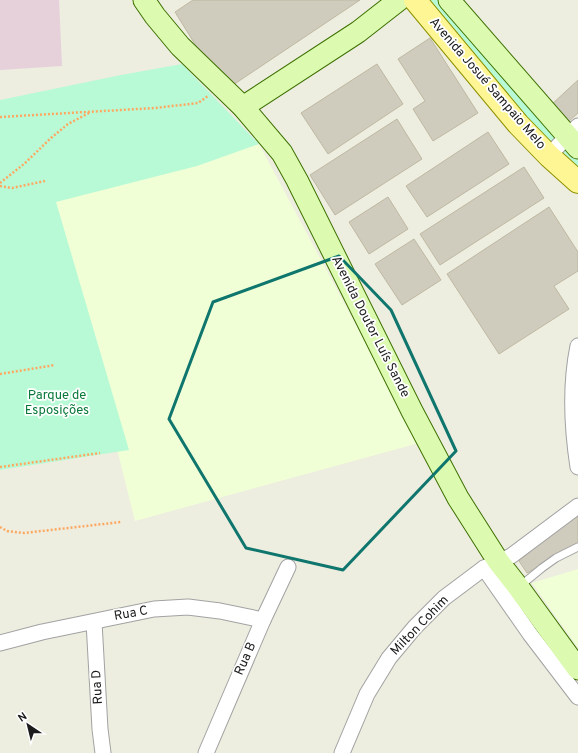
<svg xmlns="http://www.w3.org/2000/svg" width="578" height="753" viewBox="0 0 578 753" font-family="Overpass,sans-serif">
	<style>
		.industrial { fill: #e6d1db }
		.education { fill: #f1ffd6 }
		.park { fill: #b9fad6 }
		.building { fill: #cfcbbd; stroke: #bfb9a2 }
		.lines { fill: none; stroke-linecap: round; stroke-linejoin: round }
		.lane-casing { stroke: #a2a2a2; stroke-width: 9 }
		.street-casing { stroke: #a2a2a2; stroke-width: 17 }
		.secondary-casing { stroke: #3e7102; stroke-width: 23 }
		.primary-casing { stroke: #8e9100; stroke-width: 24 }
		.path { stroke: #fda861; stroke-width: 2.5; stroke-dasharray: 2 2; stroke-linecap: butt }
		.lane { stroke: #fff; stroke-width: 7 }
		.street { stroke: #fff; stroke-width: 15 }
		.secondary { stroke: #dcfbb0; stroke-width: 21 }
		.primary { stroke: #fef694; stroke-width: 22 }
		.marked { fill: none; stroke: #0f766e; stroke-width: 3; stroke-linejoin: round }
		.labels { text-anchor: middle; dominant-baseline: central; stroke-width: 3.5; stroke-linejoin: round; paint-order: stroke }
		.street-label { font-size: 13px; fill: #1b1b1b; stroke: #fff }
		.park-label { font-size: 13px; fill: #08793a; stroke: #fff }
	</style>
	<rect width="100%" height="100%" fill="#edede0"/>
	<polygon class="industrial" points="0,0 59,0 62,66 0,70"/>
	<g class="education">
		<polygon points="259,144 419,443 135,521 55,201"/>
		<polygon points="578,569 578,648 532,583"/>
	</g>
	<g class="park">
		<polygon points="415,0 449,0 578,148 578,182"/>
		<polygon points="182,64 259,144 197,166 56,202 129,450 0,470 0,100 121,75"/>
	</g>
	<g class="building">
		<polygon points="193,0 360,0 230,87 216,78 175,12"/>
		<polygon points="430,38 478,113 433,141 413,109 425,101 398,59"/>
		<polygon points="377,64 403,104 328,154 301,113"/>
		<polygon points="578,80 578,113 567,123 551,105"/>
		<polygon points="397,119 422,159 335,215 310,175"/>
		<polygon points="488,132 509,164 427,217 406,186"/>
		<polygon points="524,167 544,198 440,265 420,234"/>
		<polygon points="388,197 408,229 369,254 349,222"/>
		<polygon points="549,207 578,252 578,271 554,286 569,309 499,354 447,274"/>
		<polygon points="414,239 441,280 402,305 375,264"/>
		<polygon points="578,512 578,543 527,573 519,561"/>
	</g>
	<g class="lines">
		<defs>
			<polyline id="lane" points="520,586 542,568 556,558 578,547"/>
			<g id="street">
				<polyline points="549,156 568,135 578,126"/>
				<path d="M 578,346 C 570,385 572,428 578,467"/>
				<polyline points="484,568 530,634 578,697"/>
				<polyline points="94,622 100,729 103,753"/>
				<polyline points="0,643 42,632 154,609 188,607 220,611 263,620"/>
				<polyline points="206,753 263,620 288,567"/>
				<polyline points="342,753 367,694 389,658 415,627 444,598 484,568 511,556 578,506"/>
			</g>
			<g id="secondary">
				<polyline points="144,0 155,16 180,46 243,107 282,153 297,180 412,411 458,498 498,561 519,588 578,669"/>
				<polyline points="449,0 578,148"/>
				<polyline points="243,107 358,32 399,0"/>
			</g>
			<polyline id="primary" points="415,0 518,124 549,156 578,182"/>
		</defs>
		<use href="#lane" class="lane-casing"/>
		<use href="#street" class="street-casing"/>
		<use href="#secondary" class="secondary-casing"/>
		<use href="#primary" class="primary-casing"/>
		<g class="path">
			<polyline points="0,117 155,108 198,103 208,96"/>
			<polyline points="0,183 24,164 51,138 68,124 89,113"/>
			<polyline points="0,186 12,188 45,181"/>
			<polyline points="0,374 55,365"/>
			<polyline points="0,467 100,453"/>
			<polyline points="0,527 7,531 24,533 121,522"/>
		</g>
		<use href="#lane" class="lane"/>
		<use href="#street" class="street"/>
		<use href="#secondary" class="secondary"/>
		<use href="#primary" class="primary"/>
	</g>
	<path class="marked" d="M 339,256 L 391,310 L 456,451 L 343,570 L 246,548 L 169,419 L 213,302 Z"/>
	<g class="labels">
		<g class="street-label">
			<text transform="translate(487 84) rotate(49)">Avenida Josué Sampaio Melo</text>
			<text transform="translate(370 327) rotate(63)">Avenida Doutor Luís Sande</text>
			<text transform="translate(131 614) rotate(-10)">Rua C</text>
			<text transform="translate(420 626) rotate(-46)">Milton Cohim</text>
			<text transform="translate(246 659) rotate(-66)">Rua B</text>
			<text transform="translate(98 687) rotate(-93)">Rua D</text>
		</g>
		<g class="park-label">
			<text x="57" y="396">Parque de<tspan x="57" dy="15">Esposições</tspan></text>
		</g>
	</g>
	<g transform="translate(28 725) rotate(325)" stroke="#ffffff" stroke-width="3" paint-order="stroke">
	<path d="M0-3L7 15L0 10L-7 15Z" fill="#1b1b1b"/>
	<text y="-6" font-size="11" font-weight="bold" text-anchor="middle" fill="#1b1b1b">N</text>
	</g>
</svg>
